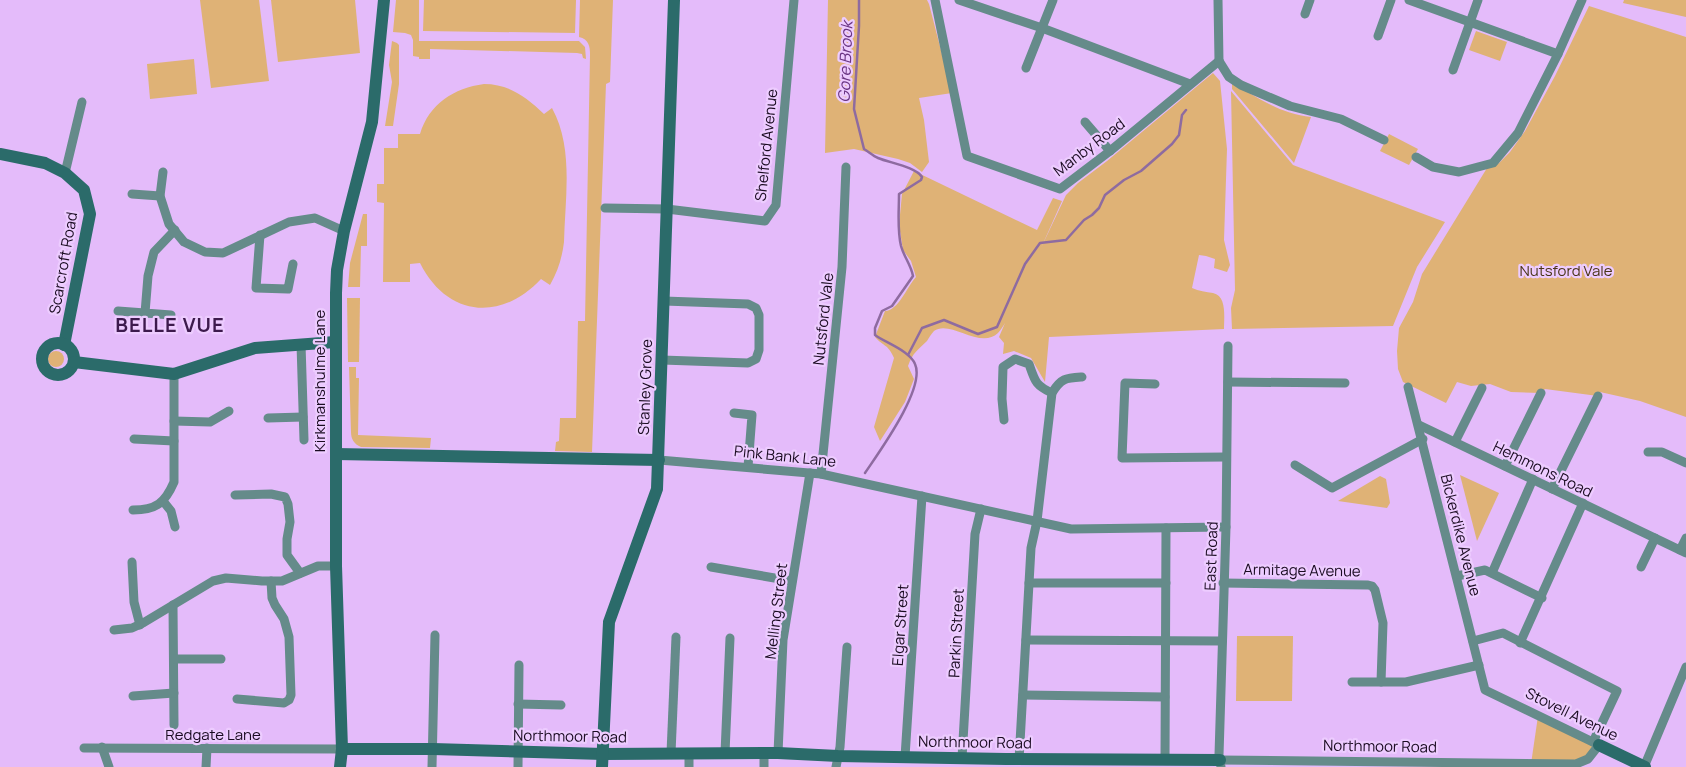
<svg xmlns="http://www.w3.org/2000/svg" width="1686" height="767" viewBox="0 0 1686 767" font-family="Manrope,sans-serif">
	<style>
		.green { fill: #dfb276 }
		.lines { fill: none; stroke-linecap: round; stroke-linejoin: round }
		.stream { stroke: #8e6ba0; stroke-width: 2.5 }
		.street { stroke: #658b8a; stroke-width: 9 }
		.secondary { stroke: #2b6b6a; stroke-width: 12 }
		.labels { text-anchor: middle; dominant-baseline: central; stroke-width: 4.5; stroke-linejoin: round; paint-order: stroke }
		.street-label { font-size: 15px; fill: #1a0b21; stroke: #edccff }
		.park-label { font-size: 15px; fill: #4a3517; stroke: #edccff }
		.water-label { font-size: 16px; font-style: italic; fill: #6a3583; stroke: #edccff }
		.district-label { font-size: 20px; font-weight: bold; letter-spacing: 1px; fill: #3d1a4d; stroke: #edccff }
	</style>
	<rect width="100%" height="100%" fill="#e4bbfa"/>
	<g class="green">
		<polygon points="200,0 259,0 269,81 211,88"/>
		<polygon points="271,0 355,0 360,53 278,62"/>
		<polygon points="396,0 419,0 419,41 579,41 585,47 586,59 583,58 582,54 577,53 430,49 430,59 419,59 419,57 413,56 413,40 411,35 405,33 393,32"/>
		<polygon points="424,0 576,0 575,33 423,31"/>
		<path d="M 580,0 L 613,0 L 610,82 L 606,84 L 592,452 L 555,451 L 556,442 L 559,441 L 560,418 L 576,418 L 578,321 L 585,321 L 590,55 C 590,47 589,39 579,37 Z"/>
		<polygon points="828,0 927,0 929,4 952,93 919,98 924,120 929,162 922,172 910,163 898,159 854,149 825,153"/>
		<polygon points="1624,0 1686,0 1686,17 1623,3"/>
		<polygon points="1589,6 1686,37 1686,417 1640,401 1600,392 1598,396 1545,389 1541,393 1511,392 1490,384 1471,386 1457,382 1446,403 1403,382 1398,369 1397,351 1399,328 1413,302 1422,274 1487,168 1499,163 1510,152 1525,131 1555,76"/>
		<polygon points="1476,31 1507,42 1500,61 1469,50"/>
		<polygon points="392,41 397,43 399,45 399,84 393,126 385,126 392,82 389,65"/>
		<polygon points="194,59 197,94 150,99 147,64"/>
		<path d="M 1213,73 L 1220,81 L 1227,149 L 1224,240 L 1230,265 L 1227,272 L 1214,268 L 1215,259 L 1206,256 L 1199,255 L 1192,288 C 1199,291 1206,292 1213,293 C 1227,296 1224,317 1224,329 L 1049,337 L 1045,382 L 1031,358 L 1014,351 L 1003,354 L 1004,343 L 999,337 L 1005,323 C 1003,326 1001,330 998,333 C 980,350 950,319 934,331 C 931,334 929,338 927,341 C 918,350 913,352 908,366 L 914,379 L 905,402 L 880,441 L 874,427 L 894,358 C 888,344 884,347 875,337 L 885,311 C 898,311 907,287 916,277 L 911,261 L 903,250 L 899,225 L 902,194 L 914,171 L 1037,230 L 1053,198 L 1062,201 L 1041,248 L 1066,195 L 1078,183 L 1107,161 Z"/>
		<path d="M 1232,82 C 1257,98 1281,114 1311,117 L 1294,163 L 1232,89 Z"/>
		<path d="M 484,84 C 509,84 526,97 544,114 L 552,108 C 574,148 565,198 564,242 C 562,258 558,271 550,285 L 541,279 C 501,322 447,317 420,263 L 410,264 L 410,282 L 383,282 L 384,203 L 377,202 L 377,184 L 384,184 L 384,148 L 398,148 L 398,134 L 420,134 C 429,104 454,88 484,84 Z"/>
		<polygon points="1231,91 1293,165 1445,222 1417,267 1393,326 1232,329 1231,308 1235,290"/>
		<polygon points="1389,134 1418,149 1409,165 1380,151"/>
		<polygon points="363,214 367,214 367,246 361,246 360,287 348,287 350,263"/>
		<polygon points="347,298 360,298 359,362 348,362"/>
		<circle cx="56" cy="359" r="8"/>
		<path d="M 349,367 L 356,367 L 356,378 L 359,378 L 358,435 L 431,438 L 430,448 L 361,447 C 354,444 351,439 351,432 Z"/>
		<polygon points="1460,475 1499,493 1477,541"/>
		<polygon points="1380,476 1386,479 1390,503 1387,508 1338,501"/>
		<polygon points="1237,636 1293,636 1292,701 1236,701"/>
		<polygon points="1538,716 1599,745 1588,759 1531,764"/>
	</g>
	<g class="lines">
		<g class="stream">
			<path d="M 859,0 L 859,26 L 854,109 L 864,149 C 869,152 873,156 878,158 C 890,163 916,167 922,177 L 921,180 L 899,194 C 899,212 897,229 901,246 C 904,257 911,265 913,276 L 892,306 L 882,311 L 875,328 L 875,335 C 886,343 910,351 915,364 C 926,388 879,452 865,473"/>
			<polyline points="908,355 922,328 944,320 978,334 997,327 1025,264 1040,243 1066,240 1084,220 1092,215 1099,208 1105,195 1124,180 1141,171 1172,144 1179,135 1182,115 1186,110"/>
		</g>
		<g class="street">
			<polyline points="935,0 967,156 1060,189 1110,151 1219,61"/>
			<polyline points="959,0 1042,28 1190,84"/>
			<polyline points="1218,0 1219,61"/>
			<polyline points="1409,0 1558,54"/>
			<polyline points="1305,14 1310,0"/>
			<polyline points="1378,36 1391,0"/>
			<polyline points="1219,61 1229,77 1241,85 1290,106 1341,119 1384,140"/>
			<polyline points="1026,68 1053,0"/>
			<polyline points="1453,70 1478,0"/>
			<polyline points="1085,122 1110,151"/>
			<polyline points="1416,157 1433,167 1459,172 1493,163 1518,133 1558,54 1582,0"/>
			<polyline points="163,172 160,196 169,224 184,242 205,252 223,253 289,222 315,218 344,231"/>
			<polyline points="65,173 82,102"/>
			<polyline points="132,194 160,196"/>
			<polyline points="605,208 667,209 765,221 776,205 794,0"/>
			<polyline points="260,235 256,288 288,289 293,264"/>
			<polyline points="118,311 145,313"/>
			<polyline points="171,315 145,313 148,276 154,252 175,230"/>
			<polyline points="301,344 304,440"/>
			<polyline points="662,360 748,363 756,359 759,350 759,315 756,308 748,304 664,301"/>
			<polyline points="1228,382 1345,383"/>
			<polyline points="1155,384 1125,383 1122,458 1226,457"/>
			<polyline points="734,413 752,415 748,467"/>
			<polyline points="268,418 303,417"/>
			<path d="M 1004,420 L 1002,399 L 1003,367 L 1015,359 L 1029,364 C 1035,381 1035,385 1052,393"/>
			<polyline points="174,421 210,422 229,411"/>
			<polyline points="1419,425 1686,553"/>
			<polyline points="134,439 174,441"/>
			<polyline points="1455,442 1482,388"/>
			<polyline points="1648,452 1662,452 1686,463"/>
			<polyline points="659,460 821,474 1071,529 1226,527"/>
			<polyline points="1295,465 1332,488 1423,439"/>
			<polyline points="1505,466 1541,393"/>
			<polyline points="821,474 842,267 846,167"/>
			<polyline points="1552,489 1598,396"/>
			<polyline points="235,495 271,494 285,497 288,504 290,522 287,539 287,555 300,573"/>
			<polyline points="163,501 171,511 175,527"/>
			<path d="M 133,510 C 156,510 165,503 174,482 L 174,374"/>
			<polyline points="1680,550 1686,538"/>
			<polyline points="132,562 134,602 140,625"/>
			<polyline points="711,567 792,581"/>
			<polyline points="1641,567 1655,538"/>
			<polyline points="1492,573 1533,479"/>
			<polyline points="1457,576 1485,570 1542,598"/>
			<polyline points="1029,583 1166,583"/>
			<polyline points="1223,583 1368,585 1372,586 1375,590 1383,623 1381,682"/>
			<polyline points="173,605 174,725"/>
			<polyline points="114,630 132,628 143,623 213,581 226,578 262,581 282,581 318,566 336,566"/>
			<polyline points="1026,640 1222,641"/>
			<polyline points="1473,641 1503,633 1617,691 1593,742"/>
			<polyline points="1520,643 1583,503"/>
			<polyline points="174,659 221,659"/>
			<polyline points="1352,682 1406,682 1479,665"/>
			<polyline points="1023,695 1165,697"/>
			<polyline points="133,696 174,693"/>
			<polyline points="237,699 284,703 289,700 291,695 289,637 284,619 275,605 272,598 271,581"/>
			<polyline points="518,704 561,705"/>
			<polyline points="102,747 109,767"/>
			<polyline points="84,748 342,749"/>
			<polyline points="671,753 676,637"/>
			<polyline points="725,753 730,638"/>
			<polyline points="778,753 783,640 810,473"/>
			<polyline points="905,757 922,496"/>
			<polyline points="962,758 975,534 981,509"/>
			<path d="M 1019,760 L 1031,548 L 1037,521 L 1052,393 C 1061,378 1066,378 1082,377"/>
			<polyline points="1165,760 1166,528"/>
			<polyline points="1220,760 1576,764 1588,759 1599,745 1485,690 1408,387"/>
			<polyline points="206,767 207,748"/>
			<polyline points="432,767 435,635"/>
			<polyline points="518,767 519,665"/>
			<polyline points="689,767 689,753"/>
			<polyline points="764,767 764,753"/>
			<polyline points="836,767 840,747 847,647"/>
			<polyline points="1221,767 1219,755 1226,527 1228,346"/>
			<polyline points="1644,767 1686,667"/>
		</g>
		<g class="secondary">
			<polyline points="0,154 45,163 65,173 84,190 90,214 64,345"/>
			<circle cx="58" cy="359" r="16"/>
			<polyline points="74,362 174,374 255,348 335,342"/>
			<polyline points="336,454 659,460"/>
			<polyline points="1599,745 1645,767"/>
			<polyline points="342,749 433,749 603,754 778,753 838,756 1006,759 1220,760"/>
			<polyline points="340,767 342,749 336,566 336,293 337,270 344,231 372,122 384,0"/>
			<polyline points="602,767 609,622 657,489 674,0"/>
		</g>
	</g>
	<g class="labels">
		<g class="street-label">
			<text transform="translate(766 145) rotate(-84)">Shelford Avenue</text>
			<text transform="translate(1089 147) rotate(-37)">Manby Road</text>
			<text transform="translate(63 263) rotate(-80)">Scarcroft Road</text>
			<text transform="translate(823 319) rotate(-84)">Nutsford Vale</text>
			<text transform="translate(319 381) rotate(-90)">Kirkmanshulme Lane</text>
			<text transform="translate(645 387) rotate(-88)">Stanley Grove</text>
			<text transform="translate(785 456) rotate(6)">Pink Bank Lane</text>
			<text transform="translate(1543 469) rotate(26)">Hemmons Road</text>
			<text transform="translate(1461 535) rotate(76)">Bickerdike Avenue</text>
			<text transform="translate(1211 556) rotate(-88)">East Road</text>
			<text transform="translate(1302 570) rotate(1)">Armitage Avenue</text>
			<text transform="translate(776 611) rotate(-83)">Melling Street</text>
			<text transform="translate(900 625) rotate(-86)">Elgar Street</text>
			<text transform="translate(956 633) rotate(-87)">Parkin Street</text>
			<text transform="translate(1572 714) rotate(26)">Stovell Avenue</text>
			<text x="213" y="734">Redgate Lane</text>
			<text transform="translate(570 736) rotate(1)">Northmoor Road</text>
			<text transform="translate(975 742) rotate(1)">Northmoor Road</text>
			<text transform="translate(1380 746) rotate(1)">Northmoor Road</text>
		</g>
		<g class="park-label">
			<text x="1566" y="270">Nutsford Vale</text>
		</g>
		<g class="water-label">
			<text transform="translate(845 62) rotate(-88)">Gore Brook</text>
		</g>
		<g class="district-label">
			<text x="170" y="324">BELLE VUE</text>
		</g>
	</g>
</svg>
